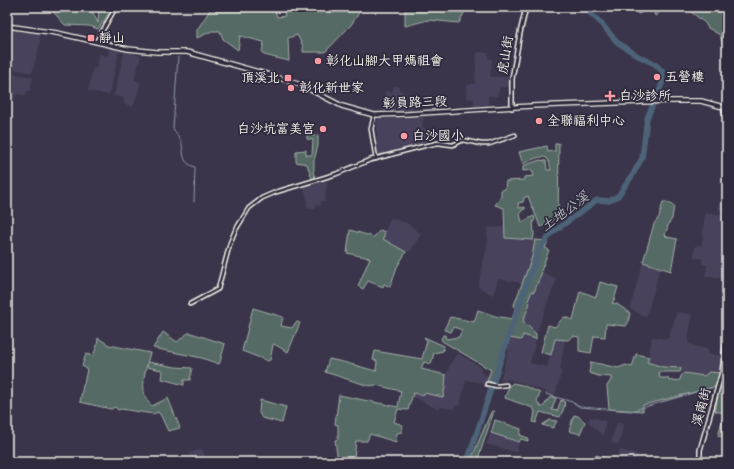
<svg xmlns="http://www.w3.org/2000/svg" width="734" height="469" viewBox="0 0 734 469" font-family="Mynerve,'LXGW WenKai TC',sans-serif">
	<style>
		.built { fill: #49435b }
		.green { fill: #556a65; stroke: #a4aea6 }
		.lines { fill: none; stroke-linecap: round; stroke-linejoin: round }
		.stream { stroke: #909ca5; stroke-width: 1 }
		.river { stroke: #4d6378; stroke-width: 5.5 }
		.minor-casing { stroke: #f4f1e8; stroke-width: 5.5 }
		.tertiary-casing { stroke: #f4f1e8; stroke-width: 6 }
		.secondary-casing { stroke: #f4f1e8; stroke-width: 6 }
		.minor { stroke: #2f2a3d; stroke-width: 2.5 }
		.tertiary { stroke: #2f2a3d; stroke-width: 3 }
		.secondary { stroke: #2f2a3d; stroke-width: 3.5 }
		.poi-dot { fill: #ff9aa2; stroke: #2f2a3d; stroke-width: 1.5 }
		.labels { text-anchor: middle; dominant-baseline: central; stroke-width: 3.5; stroke-linejoin: round; paint-order: stroke }
		.poi-label { font-size: 13px; fill: #f4f1e8; stroke: #2f2a3d; text-anchor: start }
		.street-label { font-size: 13px; fill: #f4f1e8; stroke: #2f2a3d }
		.water-label { font-size: 14px; font-style: italic; fill: #b1b8bb; stroke: #2f2a3d }
	</style>
	<rect width="100%" height="100%" fill="#3b354b"/>
	<filter id="ink" filterUnits="userSpaceOnUse"><feTurbulence type="fractalNoise" baseFrequency=".025" numOctaves="2"/><feDisplacementMap in="SourceGraphic" scale="8" xChannelSelector="R" yChannelSelector="G"/><feConvolveMatrix kernelMatrix="1 2 1 2 8 2 1 2 1" color-interpolation-filters="sRGB"/></filter>
	<g filter="url(#ink)">
		<g class="built">
			<polygon points="7,27 39,31 40,43 32,73 7,68"/>
			<polygon points="110,46 141,56 134,80 141,82 133,107 124,104 124,98 114,96 124,52 119,52 109,95 88,91 93,68 96,69 99,54 108,56"/>
			<polygon points="477,52 488,53 488,59 492,59 490,77 510,77 511,87 500,87 497,96 488,96 488,107 474,108 474,99 466,98 467,85 475,83"/>
			<polygon points="9,73 33,77 30,91 27,91 26,95 16,94 15,98 7,96"/>
			<polygon points="394,86 399,87 399,90 404,92 403,98 406,99 407,96 414,98 412,111 390,112 383,111 385,91 392,92"/>
			<polygon points="424,117 422,127 432,131 431,141 383,155 377,155 377,119"/>
			<polygon points="328,176 325,201 321,201 321,205 316,205 315,209 307,208 307,198 303,185"/>
			<polygon points="724,184 727,185 727,279 705,276 707,265 702,264 702,258 694,258 695,246 702,245 705,213 723,215 726,213 718,209 719,204 724,204"/>
			<polygon points="390,218 407,223 421,234 410,252 406,252 382,239"/>
			<polygon points="505,227 505,238 535,240 532,257 521,284 517,282 498,279 493,295 478,287 488,241 487,228"/>
			<polygon points="643,262 660,268 646,318 630,308"/>
			<polygon points="542,272 557,279 550,296 536,334 523,321 530,303 528,301 532,291 534,292"/>
			<polygon points="677,312 692,314 688,343 697,347 708,349 708,354 724,356 721,373 704,376 680,372 681,368 663,367 647,362 650,350 652,337 668,339"/>
			<polygon points="523,335 536,339 530,363 547,367 555,339 565,339 560,370 562,371 555,395 522,383 507,379 506,381 500,380 509,350 506,348 509,338 521,340"/>
			<polygon points="457,353 482,368 480,372 489,376 486,384 466,380 460,405 455,406 453,409 441,407 437,409 419,399 412,397 413,393 422,395 424,393 445,388 446,375 450,365"/>
			<polygon points="590,417 606,421 603,436 588,422"/>
			<polygon points="617,423 622,424 623,426 619,444 611,443"/>
			<polygon points="491,433 519,442 516,452 486,444"/>
			<polygon points="202,449 207,462 192,462 189,453"/>
			<polygon points="620,450 637,454 635,462 616,462"/>
		</g>
		<g class="green">
			<polygon points="49,7 66,7 92,11 98,23 99,7 112,7 112,9 98,29 90,26 65,25"/>
			<polygon points="212,7 274,7 277,17 285,16 283,7 363,7 351,25 325,52 303,52 303,46 297,35 288,38 289,61 264,55 262,52 264,42 240,36 238,50 223,39 220,31 212,31 197,38 197,30"/>
			<polygon points="405,7 467,7 459,23 428,20 405,26"/>
			<polygon points="643,7 661,7 658,14 655,16 652,8 638,14 636,10"/>
			<polygon points="685,7 727,7 727,60 720,35 708,28 705,23"/>
			<polygon points="307,132 311,132 312,136 318,135 318,146 314,160 314,170 313,171 315,178 312,179 307,164 296,162 296,151 306,150 306,155 312,155 313,140 307,139"/>
			<path d="M 559,143 L 558,219 L 540,227 C 537,216 531,206 528,196 L 524,198 L 523,202 L 518,203 L 519,208 L 525,207 L 525,209 L 522,210 L 520,214 L 522,222 L 534,216 L 535,220 L 533,222 L 534,235 L 533,240 L 505,238 L 504,208 L 495,205 L 501,197 L 501,190 L 505,189 L 506,181 L 524,180 L 524,177 L 534,176 L 532,170 L 523,171 L 523,166 L 540,160 L 546,161 L 547,170 L 551,170 C 550,167 550,162 548,160 C 544,152 528,162 523,164 L 519,152 L 547,146 L 548,152 L 555,151 L 555,144 Z"/>
			<polygon points="663,202 667,202 674,206 672,219 669,223 665,235 667,237 677,239 671,271 643,262 654,224 659,217"/>
			<polygon points="350,230 374,237 380,230 385,232 383,239 406,252 397,267 390,287 384,284 383,287 368,281 363,289 358,286 370,258 347,253"/>
			<polygon points="535,240 548,241 545,248 549,250 541,271 542,272 534,292 532,291 528,301 530,303 523,321 536,334 536,339 523,335 521,340 509,338 492,382 487,381 491,370 442,341 441,339 443,335 445,335 446,339 459,337 462,330 454,327 451,332 444,330 450,317 474,322 478,310 495,316 512,319 515,309 514,305 532,257"/>
			<polygon points="600,282 618,287 614,300 612,303 617,304 630,313 628,323 626,326 606,324 605,337 594,336 591,353 579,351 579,337 573,336 568,340 555,339 551,355 541,352 548,325 555,327 564,317 573,320 580,291 596,297"/>
			<polygon points="253,308 283,317 281,326 292,328 296,322 300,323 288,352 274,344 273,345 270,360 268,361 242,351"/>
			<polygon points="163,332 177,342 188,333 191,333 225,344 220,362 219,364 202,358 153,348"/>
			<polygon points="424,337 444,346 443,351 434,353 431,364 424,362 421,369 446,375 445,388 443,397 424,393 423,395 413,393 408,410 398,409 394,422 403,425 402,432 397,433 396,442 370,434 367,441 356,441 354,459 338,461 335,440 338,439 338,425 335,424 339,395 398,407 401,391 376,385 369,386 325,372 329,359 343,362 376,371 377,361 373,360 375,351 422,359 427,341"/>
			<path d="M 98,338 L 109,345 L 150,353 C 146,367 137,395 152,406 L 168,398 L 180,428 L 168,431 L 161,416 L 158,412 L 153,414 L 121,409 L 118,410 L 115,407 L 111,409 L 80,402 L 83,385 L 84,384 L 87,369 L 82,366 L 86,354 L 93,356 L 97,346 Z"/>
			<polygon points="636,354 649,357 647,362 663,367 681,368 680,372 659,372 660,378 668,378 669,381 680,380 681,376 684,373 704,376 709,372 721,373 718,384 715,387 643,405 643,411 609,409 607,386 611,380 611,377 599,376 589,373 591,362 618,368 626,365 632,367"/>
			<polygon points="148,362 175,367 192,368 190,380 184,380 184,385 162,379 163,371 161,370 147,367"/>
			<path d="M 513,383 L 522,385 L 540,393 L 537,402 L 541,407 L 543,407 L 550,397 L 556,398 L 552,410 L 557,411 L 561,400 L 564,401 C 566,406 562,412 560,417 L 540,412 L 536,423 L 533,422 L 535,412 L 533,408 L 505,398 L 509,386 Z"/>
			<polygon points="727,384 727,437 718,436 724,413 715,411 719,391 723,385"/>
			<polygon points="260,400 286,407 282,423 262,418 259,413"/>
			<polygon points="494,411 479,456 480,462 470,462 491,412"/>
			<polygon points="574,415 578,416 585,422 580,434 569,431"/>
			<polygon points="495,420 521,429 520,435 528,438 528,441 521,439 519,442 491,433"/>
			<polygon points="550,420 557,421 553,428 542,425"/>
			<polygon points="596,455 614,461 614,462 593,462"/>
		</g>
		<g class="lines">
			<g class="stream">
				<path d="M 178,57 L 173,128 C 175,133 179,136 181,141 C 185,153 180,162 195,167 L 194,202"/>
				<polyline points="720,385 727,383"/>
				<polyline points="546,394 572,402 580,407 631,411 717,386"/>
			</g>
			<polyline class="river" points="467,462 518,308 540,248 552,233 597,200 609,201 618,196 632,176 642,158 647,118 662,84 663,72 655,64 638,56 617,42 599,21 583,7"/>
			<defs>
				<g id="minor">
					<polyline points="96,42 116,7"/>
					<polyline points="374,115 371,129 376,159"/>
					<polyline points="190,304 218,289 230,243 235,231 249,208 262,198 276,192 336,174 370,160 424,146 438,143 453,145 463,140 481,144 489,144 515,135"/>
					<polyline points="487,384 497,386 506,385"/>
				</g>
				<g id="tertiary">
					<polyline points="724,107 727,133"/>
					<polyline points="512,108 512,79 520,33 526,7"/>
					<polyline points="700,462 700,450 722,372 727,333"/>
				</g>
				<polyline id="secondary" points="7,26 57,33 128,49 157,52 187,52 273,76 301,85 342,106 374,115 407,114 532,106 670,101 701,101 727,108"/>
			</defs>
			<use href="#minor" class="minor-casing"/>
			<use href="#tertiary" class="tertiary-casing"/>
			<use href="#secondary" class="secondary-casing"/>
			<use href="#minor" class="minor"/>
			<use href="#tertiary" class="tertiary"/>
			<use href="#secondary" class="secondary"/>
		</g>
	</g>
	<g class="poi-dot">
		<rect x="87" y="34" width="8" height="8" rx="2"/>
		<circle cx="318" cy="61" r="4"/>
		<circle cx="657" cy="77" r="4"/>
		<rect x="284" y="74" width="8" height="8" rx="2"/>
		<circle cx="291" cy="88" r="4"/>
		<path d="M608 90h4v4h4v4h-4v4h-4v-4h-4v-4h4z"/>
		<circle cx="539" cy="121" r="4"/>
		<circle cx="323" cy="129" r="4"/>
		<circle cx="404" cy="136" r="4"/>
	</g>
	<g class="labels">
		<g class="poi-label">
			<text x="99" y="38">靜山</text>
			<text x="326" y="61">彰化山腳大甲媽祖會</text>
			<text x="665" y="77">五營樓</text>
			<text x="280" y="78" text-anchor="end">頂溪北</text>
			<text x="299" y="88">彰化新世家</text>
			<text x="619" y="96">白沙診所</text>
			<text x="547" y="121">全聯福利中心</text>
			<text x="315" y="129" text-anchor="end">白沙坑富美宮</text>
			<text x="412" y="136">白沙國小</text>
		</g>
		<g class="street-label">
			<text transform="translate(506 55) rotate(-81)">虎山街</text>
			<text transform="translate(415 103) rotate(-2)">彰員路三段</text>
			<text transform="translate(702 407) rotate(-75)">溪南街</text>
		</g>
		<g class="water-label">
			<text transform="translate(565 212) rotate(-37)">土地公溪</text>
		</g>
	</g>
	<rect width="734" height="469" fill="none" stroke="#2f2a3d" stroke-width="24"/>
	<rect x="12" y="12" width="710" height="445" fill="none" stroke="#f4f1e8" stroke-width="1.5" filter="url(#ink)"/>
</svg>
